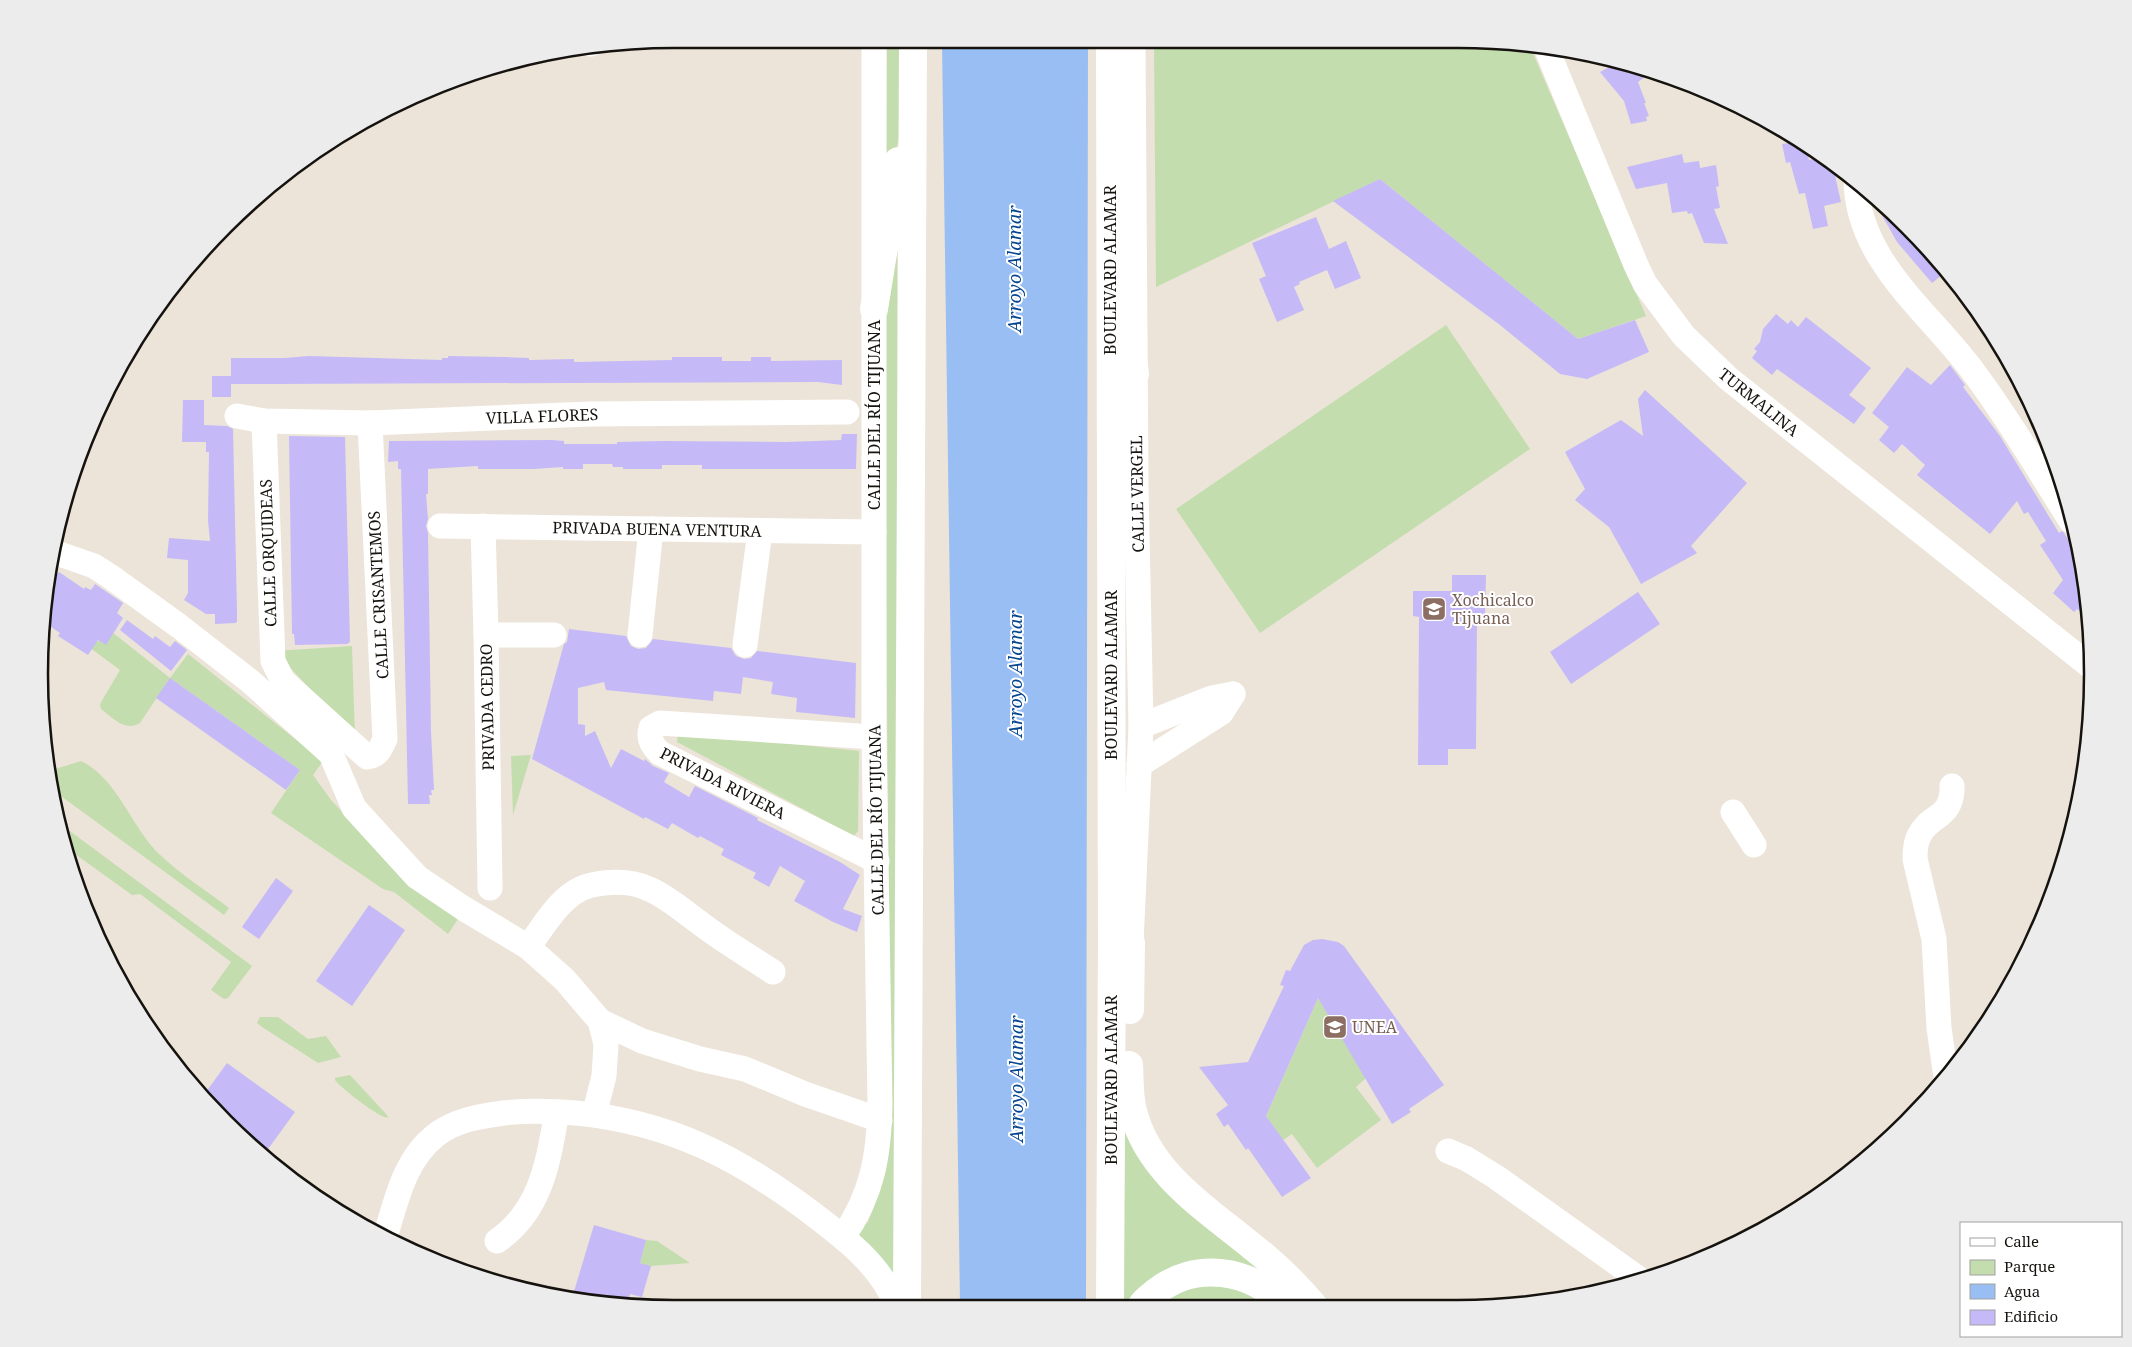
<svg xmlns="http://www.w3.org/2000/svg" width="2132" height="1347" viewBox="0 0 2132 1347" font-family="'Noto Serif',serif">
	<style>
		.green { fill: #c3ddae }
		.water { fill: #99bef3 }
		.building { fill: #c5baf7 }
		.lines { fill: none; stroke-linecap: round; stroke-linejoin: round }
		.minor { stroke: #fff; stroke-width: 25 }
		.highway { stroke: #fff; stroke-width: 28 }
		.labels { text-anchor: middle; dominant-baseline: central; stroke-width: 4; stroke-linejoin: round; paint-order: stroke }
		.street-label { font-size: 16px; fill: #16130f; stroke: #fff }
		.education-label { font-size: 16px; fill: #785e54; stroke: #fff; text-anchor: start }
		.water-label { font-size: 18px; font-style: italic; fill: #064690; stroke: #fff }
		.rim { fill: none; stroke: #16130f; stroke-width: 2.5 }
	</style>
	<rect width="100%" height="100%" fill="#ece4d8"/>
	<g class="green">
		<polygon points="887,44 901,44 900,133 886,195"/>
		<polygon points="1154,44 1529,44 1646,316 1578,339 1380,179 1156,287"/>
		<polygon points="897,237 901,1290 852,1237 868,1222 881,1187 890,1103 884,305"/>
		<polygon points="1446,325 1530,449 1260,633 1176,509"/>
		<path d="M 112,632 L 170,678 L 188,654 L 323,761 L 313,775 L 331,800 L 346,816 L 458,919 L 448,934 L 394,892 L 383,889 L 271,813 L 300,770 L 170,678 L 140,723 C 125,732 113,718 101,709 L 100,704 L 120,670 L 89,647 Z"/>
		<polygon points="352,646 355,738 275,651"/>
		<polygon points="678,732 859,751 858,831 854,836 677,742"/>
		<polygon points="531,755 513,815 511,756"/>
		<path d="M 81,761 C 117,778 132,828 159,854 C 180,874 207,891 229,908 L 224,915 L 54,791 L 52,770 Z"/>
		<polygon points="59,823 252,966 228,998 224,999 211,990 231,962 140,894 132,895 64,846"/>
		<polygon points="1318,998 1366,1078 1356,1087 1381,1120 1317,1168 1292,1134 1283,1140 1266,1116"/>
		<polygon points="260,1017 278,1017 308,1039 326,1036 341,1057 318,1063 262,1027 257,1023"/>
		<path d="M 350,1075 L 387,1115 L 388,1118 C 378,1117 342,1089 335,1080 L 335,1078 Z"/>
		<polygon points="1125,1110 1288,1286 1236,1265 1133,1305 1123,1305"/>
		<polygon points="646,1240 657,1241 690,1263 651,1266 640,1263"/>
		<polygon points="1229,1282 1274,1306 1158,1305 1176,1290"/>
	</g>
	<polygon class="water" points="942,44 1088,44 1086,1305 960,1304"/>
	<g class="building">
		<polygon points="1615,64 1650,73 1638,82 1646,103 1644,103 1649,116 1646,117 1647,121 1631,124 1624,101 1600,72"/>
		<polygon points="1796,142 1806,147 1809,160 1823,157 1832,162 1841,202 1824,206 1828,226 1813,229 1805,193 1799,194 1790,162 1786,163 1782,144"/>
		<polygon points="1682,154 1684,163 1699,161 1700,168 1716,165 1719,186 1716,187 1720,208 1714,209 1728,244 1704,243 1692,213 1688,214 1687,211 1672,213 1667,183 1636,189 1627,167"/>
		<polygon points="1380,179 1578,339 1635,320 1649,352 1587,379 1560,374 1500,325 1333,201"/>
		<polygon points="1878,201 1936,255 1947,271 1932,283 1897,242 1875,203"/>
		<polygon points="1316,217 1329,249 1346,241 1361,278 1335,289 1327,270 1299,282 1300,284 1294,287 1304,310 1277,322 1259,279 1266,276 1252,243"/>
		<polygon points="1776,314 1788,324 1791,320 1798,327 1806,317 1871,368 1849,395 1866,408 1854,424 1777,369 1772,375 1752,358 1757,351 1754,349 1760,342 1763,329"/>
		<polygon points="309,356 442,360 442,358 448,358 448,356 505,357 529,358 529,360 574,359 574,362 672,360 672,357 722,357 722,361 751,361 751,357 771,357 771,361 842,360 842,385 818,382 270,384 231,384 231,381 231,397 212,397 212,376 231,376 231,358 285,358"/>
		<polygon points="1950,365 1965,385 1963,387 2000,436 2059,533 2062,531 2064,533 2080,559 2088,591 2089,618 2077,609 2074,612 2053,593 2063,580 2040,545 2046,541 2028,512 2024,514 2017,501 1990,534 1917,475 1925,465 1902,444 1894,453 1879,440 1889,427 1872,413 1907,367 1931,385"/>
		<polygon points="1645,390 1747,483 1691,546 1697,553 1641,584 1609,527 1575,500 1585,489 1565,452 1621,420 1643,436 1638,399"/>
		<polygon points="183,400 204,400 204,425 227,426 233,429 237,611 237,622 235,623 215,624 215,614 206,614 184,600 188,593 188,560 167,558 169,538 210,541 208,520 209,452 206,452 206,442 182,442"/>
		<polygon points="842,434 857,434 856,469 702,469 702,465 662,465 662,469 623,469 623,467 613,467 612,464 583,464 583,469 563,469 563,467 534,469 478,469 478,466 428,469 428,494 426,494 428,519 426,526 428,533 431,731 434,790 431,790 432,795 429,795 430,804 408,804 401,469 398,469 398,461 388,462 389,441 552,440 564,441 564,444 617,444 617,442 663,441 787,442 841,440"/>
		<polygon points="289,436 345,437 350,642 347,644 295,645 294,634 292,634"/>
		<polygon points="59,572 84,589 85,587 91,590 95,584 123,603 117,613 123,618 106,645 98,640 88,655 58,636 60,633 44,622 46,603 52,593 47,590 47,587"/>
		<polygon points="1452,575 1486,575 1485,620 1477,619 1476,749 1448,749 1448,765 1418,765 1419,617 1413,616 1413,591 1452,591"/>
		<polygon points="1638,592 1660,624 1571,684 1550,652"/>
		<polygon points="127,620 153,639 155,636 170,647 175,641 187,650 171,671 120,630"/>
		<polygon points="569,629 626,636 631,646 638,649 646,648 653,639 731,648 736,656 744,659 751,658 757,651 856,663 855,718 796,712 797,698 771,694 773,682 743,677 741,694 714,691 713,701 606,690 604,682 578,688 578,724 585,725 585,736 595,731 611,768 621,749 644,761 645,759 653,766 669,773 664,782 689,797 695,786 758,818 757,820 840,862 860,875 843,909 862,916 857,932 833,922 794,901 805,881 780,866 769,887 753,878 756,873 721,855 724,849 700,836 698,838 672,823 668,829 645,817 644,819 532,759 564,644 567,642"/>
		<polygon points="170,678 300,770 286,790 156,698"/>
		<polygon points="276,878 293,891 259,939 242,927"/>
		<polygon points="369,905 405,930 352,1006 316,981"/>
		<polygon points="1322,939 1338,942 1344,946 1444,1085 1409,1109 1411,1112 1392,1124 1318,998 1266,1116 1311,1178 1282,1197 1248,1148 1246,1150 1228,1124 1224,1127 1216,1114 1228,1105 1199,1067 1248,1062 1284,986 1280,985 1286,970 1290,971 1304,945 1313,940"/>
		<polygon points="227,1063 295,1112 263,1156 224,1122 203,1096"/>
		<polygon points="594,1225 646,1240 640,1263 651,1266 642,1297 630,1294 628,1303 591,1303 572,1298"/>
	</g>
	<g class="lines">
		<g class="minor">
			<polyline points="590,44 591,44"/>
			<polyline points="1545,45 1636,265 1645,284 1684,336 1729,379 2090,666"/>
			<path d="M 1856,180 C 1857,262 1931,313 1975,374 C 2010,421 2040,472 2071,521"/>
			<polyline points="237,416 264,421 370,423 590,414 847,412"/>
			<path d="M 264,421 L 273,661 L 283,681 L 367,757 C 379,755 380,749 385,739 L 370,423"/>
			<polyline points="440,526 874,532"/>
			<polyline points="483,526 486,635 490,888"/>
			<polyline points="51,551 94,566 111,577 179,626 251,682 331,754 354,808 417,877 463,908 528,947 565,980 600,1021 603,1032 606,1045 604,1076 594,1115"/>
			<polyline points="486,635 554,635"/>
			<polyline points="640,635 651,529"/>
			<polyline points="745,645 760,531"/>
			<polyline points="1141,726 1212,698 1233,694"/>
			<path d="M 874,737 L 660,723 L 651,728 C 648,738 652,746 660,753 L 877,861"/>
			<polyline points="1139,765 1221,713 1233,694"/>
			<polyline points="1733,812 1754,845"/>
			<polyline points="1131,943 1141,726 1136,485 1133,44"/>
			<path d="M 528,947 C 541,930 554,907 572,894 C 590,880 629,879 649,889 C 668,897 683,911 700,923 C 723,941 749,956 773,972"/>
			<polyline points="600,1021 642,1041 700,1059 745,1069 805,1094 880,1120"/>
			<path d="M 1946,1077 L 1939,1028 L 1934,939 L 1915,859 C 1915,852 1915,843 1919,836 C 1929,814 1953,819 1952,786"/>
			<polyline points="1448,1151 1467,1159 1496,1177 1639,1279"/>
			<path d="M 386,1234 C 397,1198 405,1159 436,1135 C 455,1120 481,1116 504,1113 C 528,1110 552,1111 576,1113 C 670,1122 739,1158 813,1214 C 846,1239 880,1265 896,1304"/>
			<path d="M 843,1237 C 873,1193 879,1155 880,1104 L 874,737 L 874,44"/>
			<path d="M 497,1241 C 542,1210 548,1161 557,1112"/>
		</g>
		<g class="highway">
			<polyline points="1124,299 1135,374"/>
			<polyline points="874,309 898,161"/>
			<polyline points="1130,1010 1131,943"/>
			<path d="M 1129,1065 C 1130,1081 1129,1096 1133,1111 C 1148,1173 1208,1210 1254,1248 C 1276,1265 1296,1285 1314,1306"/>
			<polyline points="907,1304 913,44"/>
			<polyline points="1110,1305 1112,942 1110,44"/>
			<path d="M 1142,1305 C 1145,1300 1151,1296 1156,1292 C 1194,1261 1252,1268 1284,1306"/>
		</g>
	</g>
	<defs>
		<symbol id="university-square" viewBox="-11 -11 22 22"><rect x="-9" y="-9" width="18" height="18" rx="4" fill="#8d6e63" stroke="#fff"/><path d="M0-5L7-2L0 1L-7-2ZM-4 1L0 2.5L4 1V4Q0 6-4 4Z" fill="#fff"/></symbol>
	</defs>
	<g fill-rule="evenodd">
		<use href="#university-square" x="1420" y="595" width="28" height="28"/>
		<use href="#university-square" x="1321" y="1013" width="28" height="28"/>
	</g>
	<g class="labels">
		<g class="street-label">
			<text transform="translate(1110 270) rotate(-90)">BOULEVARD ALAMAR</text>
			<text transform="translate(1759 402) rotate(39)">TURMALINA</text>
			<text transform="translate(874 415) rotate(-90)">CALLE DEL RÍO TIJUANA</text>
			<text transform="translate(542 416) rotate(-2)">VILLA FLORES</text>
			<text transform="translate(1137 494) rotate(-91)">CALLE VERGEL</text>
			<text transform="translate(657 529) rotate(1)">PRIVADA BUENA VENTURA</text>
			<text transform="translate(268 553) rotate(-92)">CALLE ORQUIDEAS</text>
			<text transform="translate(378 595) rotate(-93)">CALLE CRISANTEMOS</text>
			<text transform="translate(1111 675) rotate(-90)">BOULEVARD ALAMAR</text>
			<text transform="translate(487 707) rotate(-91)">PRIVADA CEDRO</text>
			<text transform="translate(723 783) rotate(27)">PRIVADA RIVIERA</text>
			<text transform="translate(876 820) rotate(-91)">CALLE DEL RÍO TIJUANA</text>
			<text transform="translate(1111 1080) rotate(-90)">BOULEVARD ALAMAR</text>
		</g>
		<g class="education-label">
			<text x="1452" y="600">Xochicalco<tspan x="1452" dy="18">Tijuana</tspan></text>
			<text x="1352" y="1027">UNEA</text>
		</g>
		<g class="water-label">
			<text transform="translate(1014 269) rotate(-90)">Arroyo Alamar</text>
			<text transform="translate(1015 674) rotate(-90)">Arroyo Alamar</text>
			<text transform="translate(1016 1079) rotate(-90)">Arroyo Alamar</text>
		</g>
	</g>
	<path d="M0 0H2132V1347H0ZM674 48H1458A626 626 0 0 1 2084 674V674A626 626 0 0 1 1458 1300H674A626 626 0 0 1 48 674V674A626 626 0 0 1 674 48Z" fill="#ececec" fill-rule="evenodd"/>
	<path class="rim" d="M674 48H1458A626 626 0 0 1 2084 674V674A626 626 0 0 1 1458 1300H674A626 626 0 0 1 48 674V674A626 626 0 0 1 674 48Z"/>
	<rect x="1960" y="1222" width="162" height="115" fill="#ffffff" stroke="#a2a19f"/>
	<rect x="1970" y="1238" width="25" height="8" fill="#ffffff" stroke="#a2a19f"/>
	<text x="2004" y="1247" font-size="15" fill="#16130f">Calle</text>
	<rect x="1970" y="1260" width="25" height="15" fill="#c3ddae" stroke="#a2a19f"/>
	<text x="2004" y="1272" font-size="15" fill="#16130f">Parque</text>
	<rect x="1970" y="1284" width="25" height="15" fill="#99bef3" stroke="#a2a19f"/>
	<text x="2004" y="1297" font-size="15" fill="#16130f">Agua</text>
	<rect x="1970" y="1310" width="25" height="15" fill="#c5baf7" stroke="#a2a19f"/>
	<text x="2004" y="1322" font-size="15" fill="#16130f">Edificio</text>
</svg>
